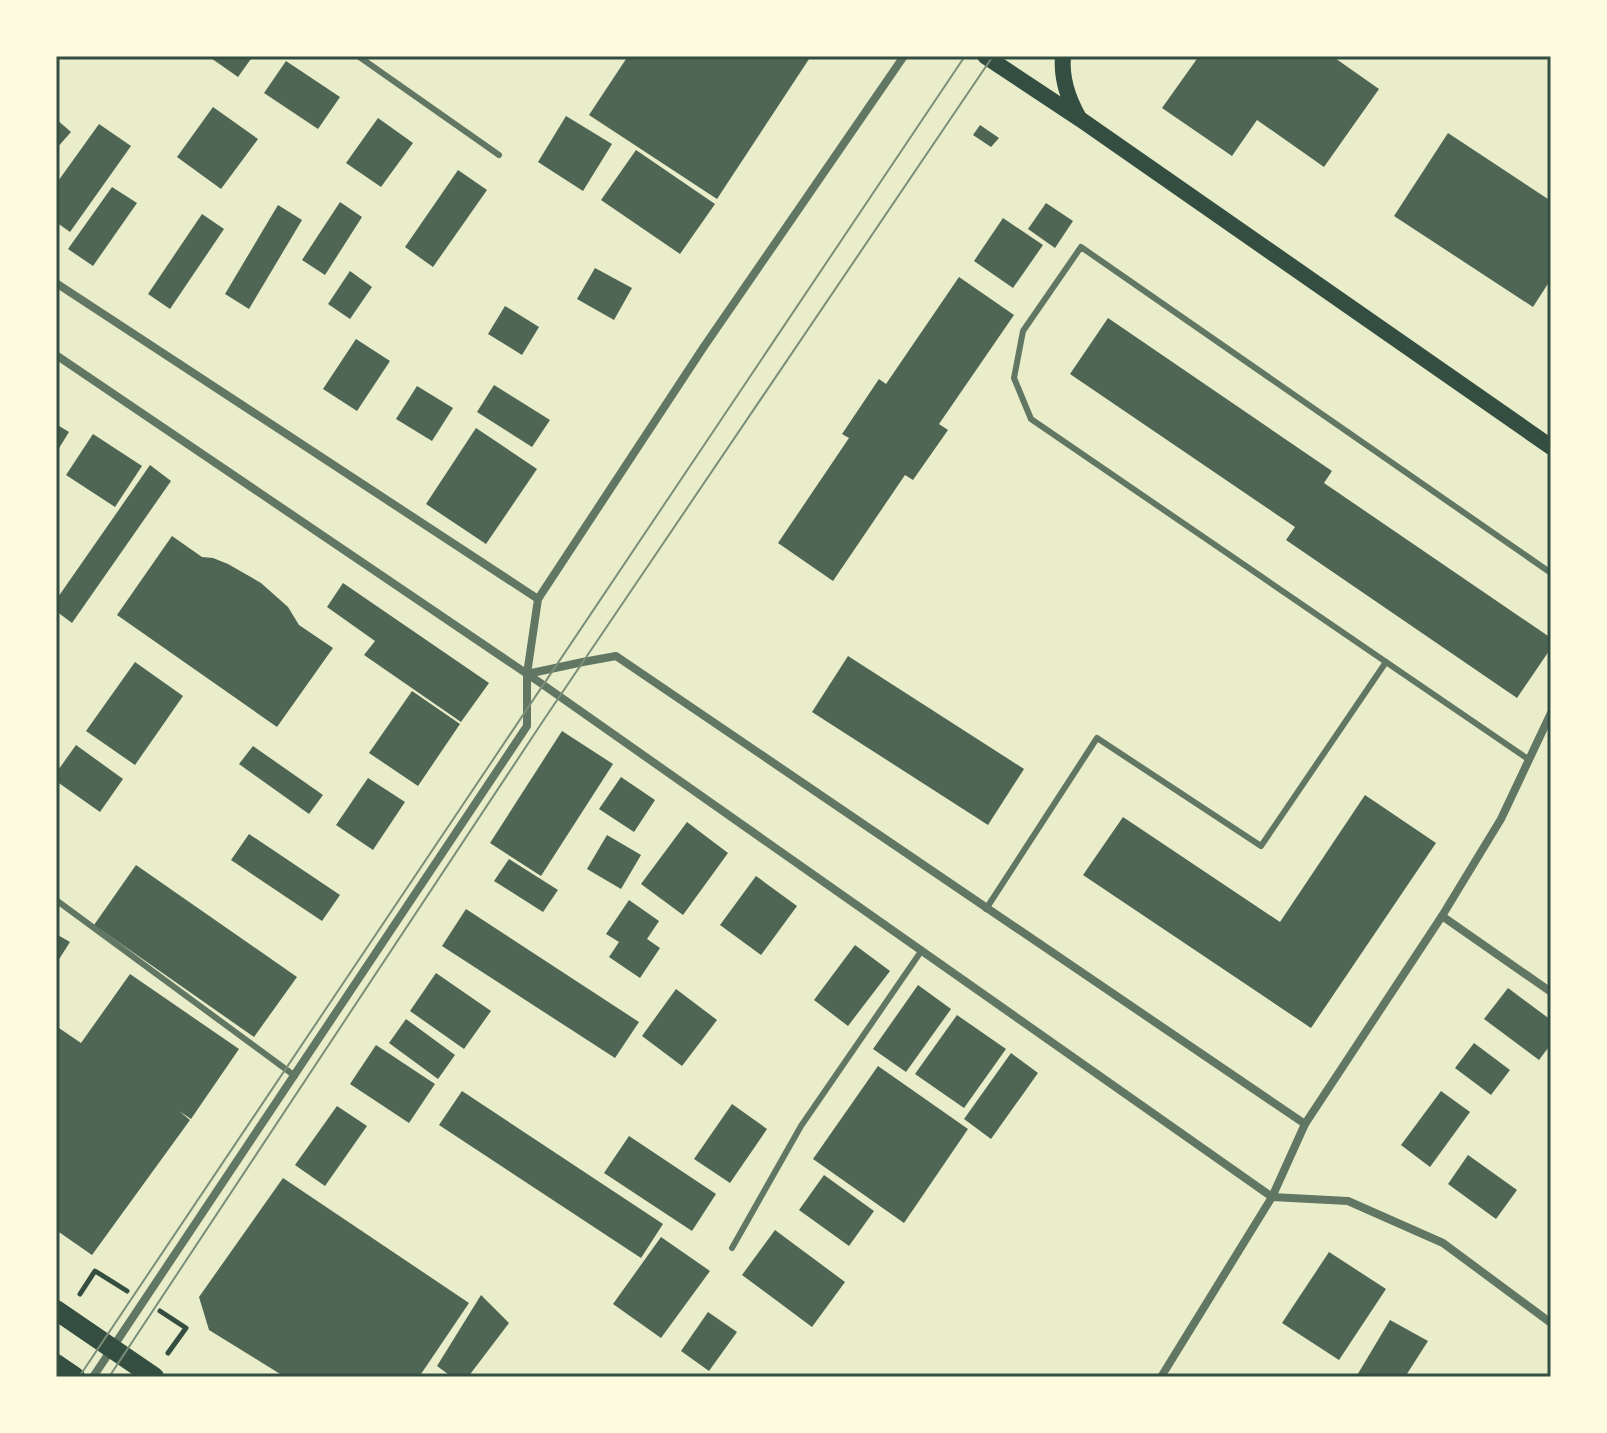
<svg xmlns="http://www.w3.org/2000/svg" width="1607" height="1433" viewBox="0 0 1607 1433" font-family="'Exo 2',sans-serif">
	<style>
		.building { fill: #4f6655 }
		.lines { fill: none; stroke-linecap: round; stroke-linejoin: round }
		.path { stroke: #344e41; stroke-width: 5 }
		.service { stroke: #617663; stroke-width: 6 }
		.minor { stroke: #617663; stroke-width: 8 }
		.secondary { stroke: #344e41; stroke-width: 16 }
		.primary { stroke: #344e41; stroke-width: 20 }
		.tram { stroke: #7c8e77; stroke-width: 2 }
		.neatline { fill: none; stroke: #344e41; stroke-width: 3 }
	</style>
	<rect width="100%" height="100%" fill="#e9edc9"/>
	<g class="building">
		<polygon points="208,56 253,56 238,77"/>
		<polygon points="628,56 811,56 717,199 589,115"/>
		<polygon points="1199,56 1332,56 1379,89 1324,167 1257,120 1232,156 1162,108"/>
		<polygon points="286,61 340,97 318,129 264,93"/>
		<polygon points="213,107 258,139 221,189 177,157"/>
		<polygon points="566,116 612,144 583,191 538,162"/>
		<polygon points="378,118 413,143 381,187 346,163"/>
		<polygon points="56,119 71,132 56,149"/>
		<polygon points="99,124 131,146 70,232 56,222 56,184"/>
		<polygon points="980,125 999,138 991,147 973,135"/>
		<polygon points="1448,133 1551,201 1551,279 1533,307 1394,216"/>
		<polygon points="636,150 715,204 680,254 601,200"/>
		<polygon points="458,170 487,190 433,267 405,247"/>
		<polygon points="112,187 137,203 93,266 68,249"/>
		<polygon points="340,202 362,217 325,275 302,260"/>
		<polygon points="1046,203 1073,221 1055,248 1028,229"/>
		<polygon points="278,205 302,220 249,309 225,294"/>
		<polygon points="202,214 224,229 170,309 148,294"/>
		<polygon points="1003,218 1043,245 1013,288 974,261"/>
		<polygon points="595,268 632,288 614,320 577,299"/>
		<polygon points="350,271 372,287 350,319 328,304"/>
		<polygon points="959,277 1014,315 939,424 948,430 913,480 905,475 833,581 778,543 849,438 842,434 879,379 886,384"/>
		<polygon points="505,306 539,327 522,355 488,334"/>
		<polygon points="1108,318 1332,471 1324,483 1551,638 1551,648 1517,698 1286,540 1295,527 1070,374"/>
		<polygon points="356,339 390,361 357,411 323,389"/>
		<polygon points="494,385 550,420 532,447 477,412"/>
		<polygon points="417,386 453,408 432,441 396,419"/>
		<polygon points="56,424 69,432 56,453"/>
		<polygon points="476,428 537,469 486,544 426,504"/>
		<polygon points="93,434 142,466 115,507 66,475"/>
		<polygon points="150,465 171,481 72,623 56,611 56,600"/>
		<polygon points="172,536 202,557 213,558 228,564 261,583 288,607 299,625 333,648 277,727 117,615"/>
		<polygon points="343,583 489,683 461,722 364,655 375,641 327,607"/>
		<polygon points="848,656 1024,769 988,825 812,712"/>
		<polygon points="135,662 183,696 135,765 86,731"/>
		<polygon points="412,691 460,724 418,786 369,753"/>
		<polygon points="562,731 613,764 541,876 490,843"/>
		<polygon points="76,745 123,779 100,812 56,781 56,773"/>
		<polygon points="253,746 323,795 309,814 239,764"/>
		<polygon points="621,777 655,800 634,832 599,809"/>
		<polygon points="368,778 405,802 373,850 336,825"/>
		<polygon points="1365,795 1436,843 1311,1028 1083,875 1123,817 1280,922"/>
		<polygon points="687,822 728,853 683,915 641,884"/>
		<polygon points="249,834 340,895 322,921 231,860"/>
		<polygon points="607,835 641,855 621,889 587,869"/>
		<polygon points="509,859 558,890 543,912 494,881"/>
		<polygon points="136,865 297,977 254,1037 94,925"/>
		<polygon points="756,876 797,906 761,955 720,925"/>
		<polygon points="629,900 659,921 647,939 660,948 640,978 609,957 619,942 606,934"/>
		<polygon points="466,909 639,1022 615,1058 442,946"/>
		<polygon points="56,934 70,942 56,964"/>
		<polygon points="855,945 890,971 848,1026 814,1000"/>
		<polygon points="436,973 491,1011 464,1049 410,1011"/>
		<polygon points="130,974 239,1049 191,1119 179,1111 190,1120 92,1255 56,1230 56,1026 81,1043"/>
		<polygon points="918,985 951,1009 906,1072 873,1049"/>
		<polygon points="1508,988 1551,1020 1551,1044 1539,1060 1484,1019"/>
		<polygon points="676,989 717,1020 682,1066 642,1036"/>
		<polygon points="957,1015 1006,1049 964,1108 915,1074"/>
		<polygon points="406,1019 455,1055 438,1079 389,1043"/>
		<polygon points="1474,1043 1510,1070 1491,1095 1455,1068"/>
		<polygon points="376,1045 435,1084 409,1123 350,1084"/>
		<polygon points="1011,1053 1038,1073 991,1139 964,1119"/>
		<polygon points="878,1066 968,1129 904,1223 813,1159"/>
		<polygon points="462,1091 663,1224 641,1258 439,1125"/>
		<polygon points="1441,1091 1470,1112 1430,1167 1401,1145"/>
		<polygon points="732,1104 767,1129 730,1183 694,1159"/>
		<polygon points="337,1106 367,1126 325,1186 295,1165"/>
		<polygon points="629,1136 716,1194 692,1231 604,1173"/>
		<polygon points="1468,1155 1517,1190 1496,1219 1448,1184"/>
		<polygon points="824,1175 874,1211 849,1246 799,1210"/>
		<polygon points="283,1178 469,1303 419,1377 285,1377 209,1330 199,1297"/>
		<polygon points="775,1230 845,1282 812,1327 742,1275"/>
		<polygon points="661,1237 710,1271 661,1338 613,1304"/>
		<polygon points="1329,1252 1386,1289 1339,1360 1282,1323"/>
		<polygon points="481,1295 509,1323 468,1377 452,1377 437,1366"/>
		<polygon points="708,1312 737,1332 709,1371 681,1351"/>
		<polygon points="1390,1320 1428,1341 1405,1377 1356,1377"/>
	</g>
	<g class="lines">
		<g class="path">
			<polyline points="80,1294 95,1271 127,1291"/>
			<polyline points="160,1311 186,1328 168,1353"/>
		</g>
		<g class="service">
			<polyline points="358,56 499,155"/>
			<polyline points="1386,662 1031,419 1014,378 1023,331 1081,247 1551,573"/>
			<polyline points="56,900 295,1076"/>
			<polyline points="986,909 1097,738 1261,846 1386,662 1528,759"/>
			<polyline points="732,1248 801,1126 922,950"/>
		</g>
		<g class="minor">
			<polyline points="56,283 538,599"/>
			<polyline points="56,355 542,684 1272,1197 1348,1201 1443,1243 1551,1323"/>
			<polyline points="527,674 583,662 616,656 1305,1124"/>
			<polyline points="1442,916 1551,992"/>
			<polyline points="93,1377 527,726 527,674 538,599 703,348 904,56"/>
			<polyline points="1161,1377 1272,1197 1305,1124 1442,916 1501,819 1551,713"/>
		</g>
		<g class="secondary">
			<polyline points="985,56 1080,119 1551,447"/>
			<path d="M 1063,56 C 1061,79 1068,99 1079,118"/>
		</g>
		<g class="primary">
			<polyline points="56,1310 154,1377"/>
			<polyline points="56,1364 75,1377"/>
		</g>
		<g class="tram">
			<polyline points="79,1377 965,56"/>
			<polyline points="109,1377 545,718 993,56"/>
		</g>
	</g>
	<rect width="1607" height="1433" fill="none" stroke="#fefae0" stroke-width="116"/>
	<rect x="58" y="58" width="1491" height="1317" class="neatline"/>
</svg>
